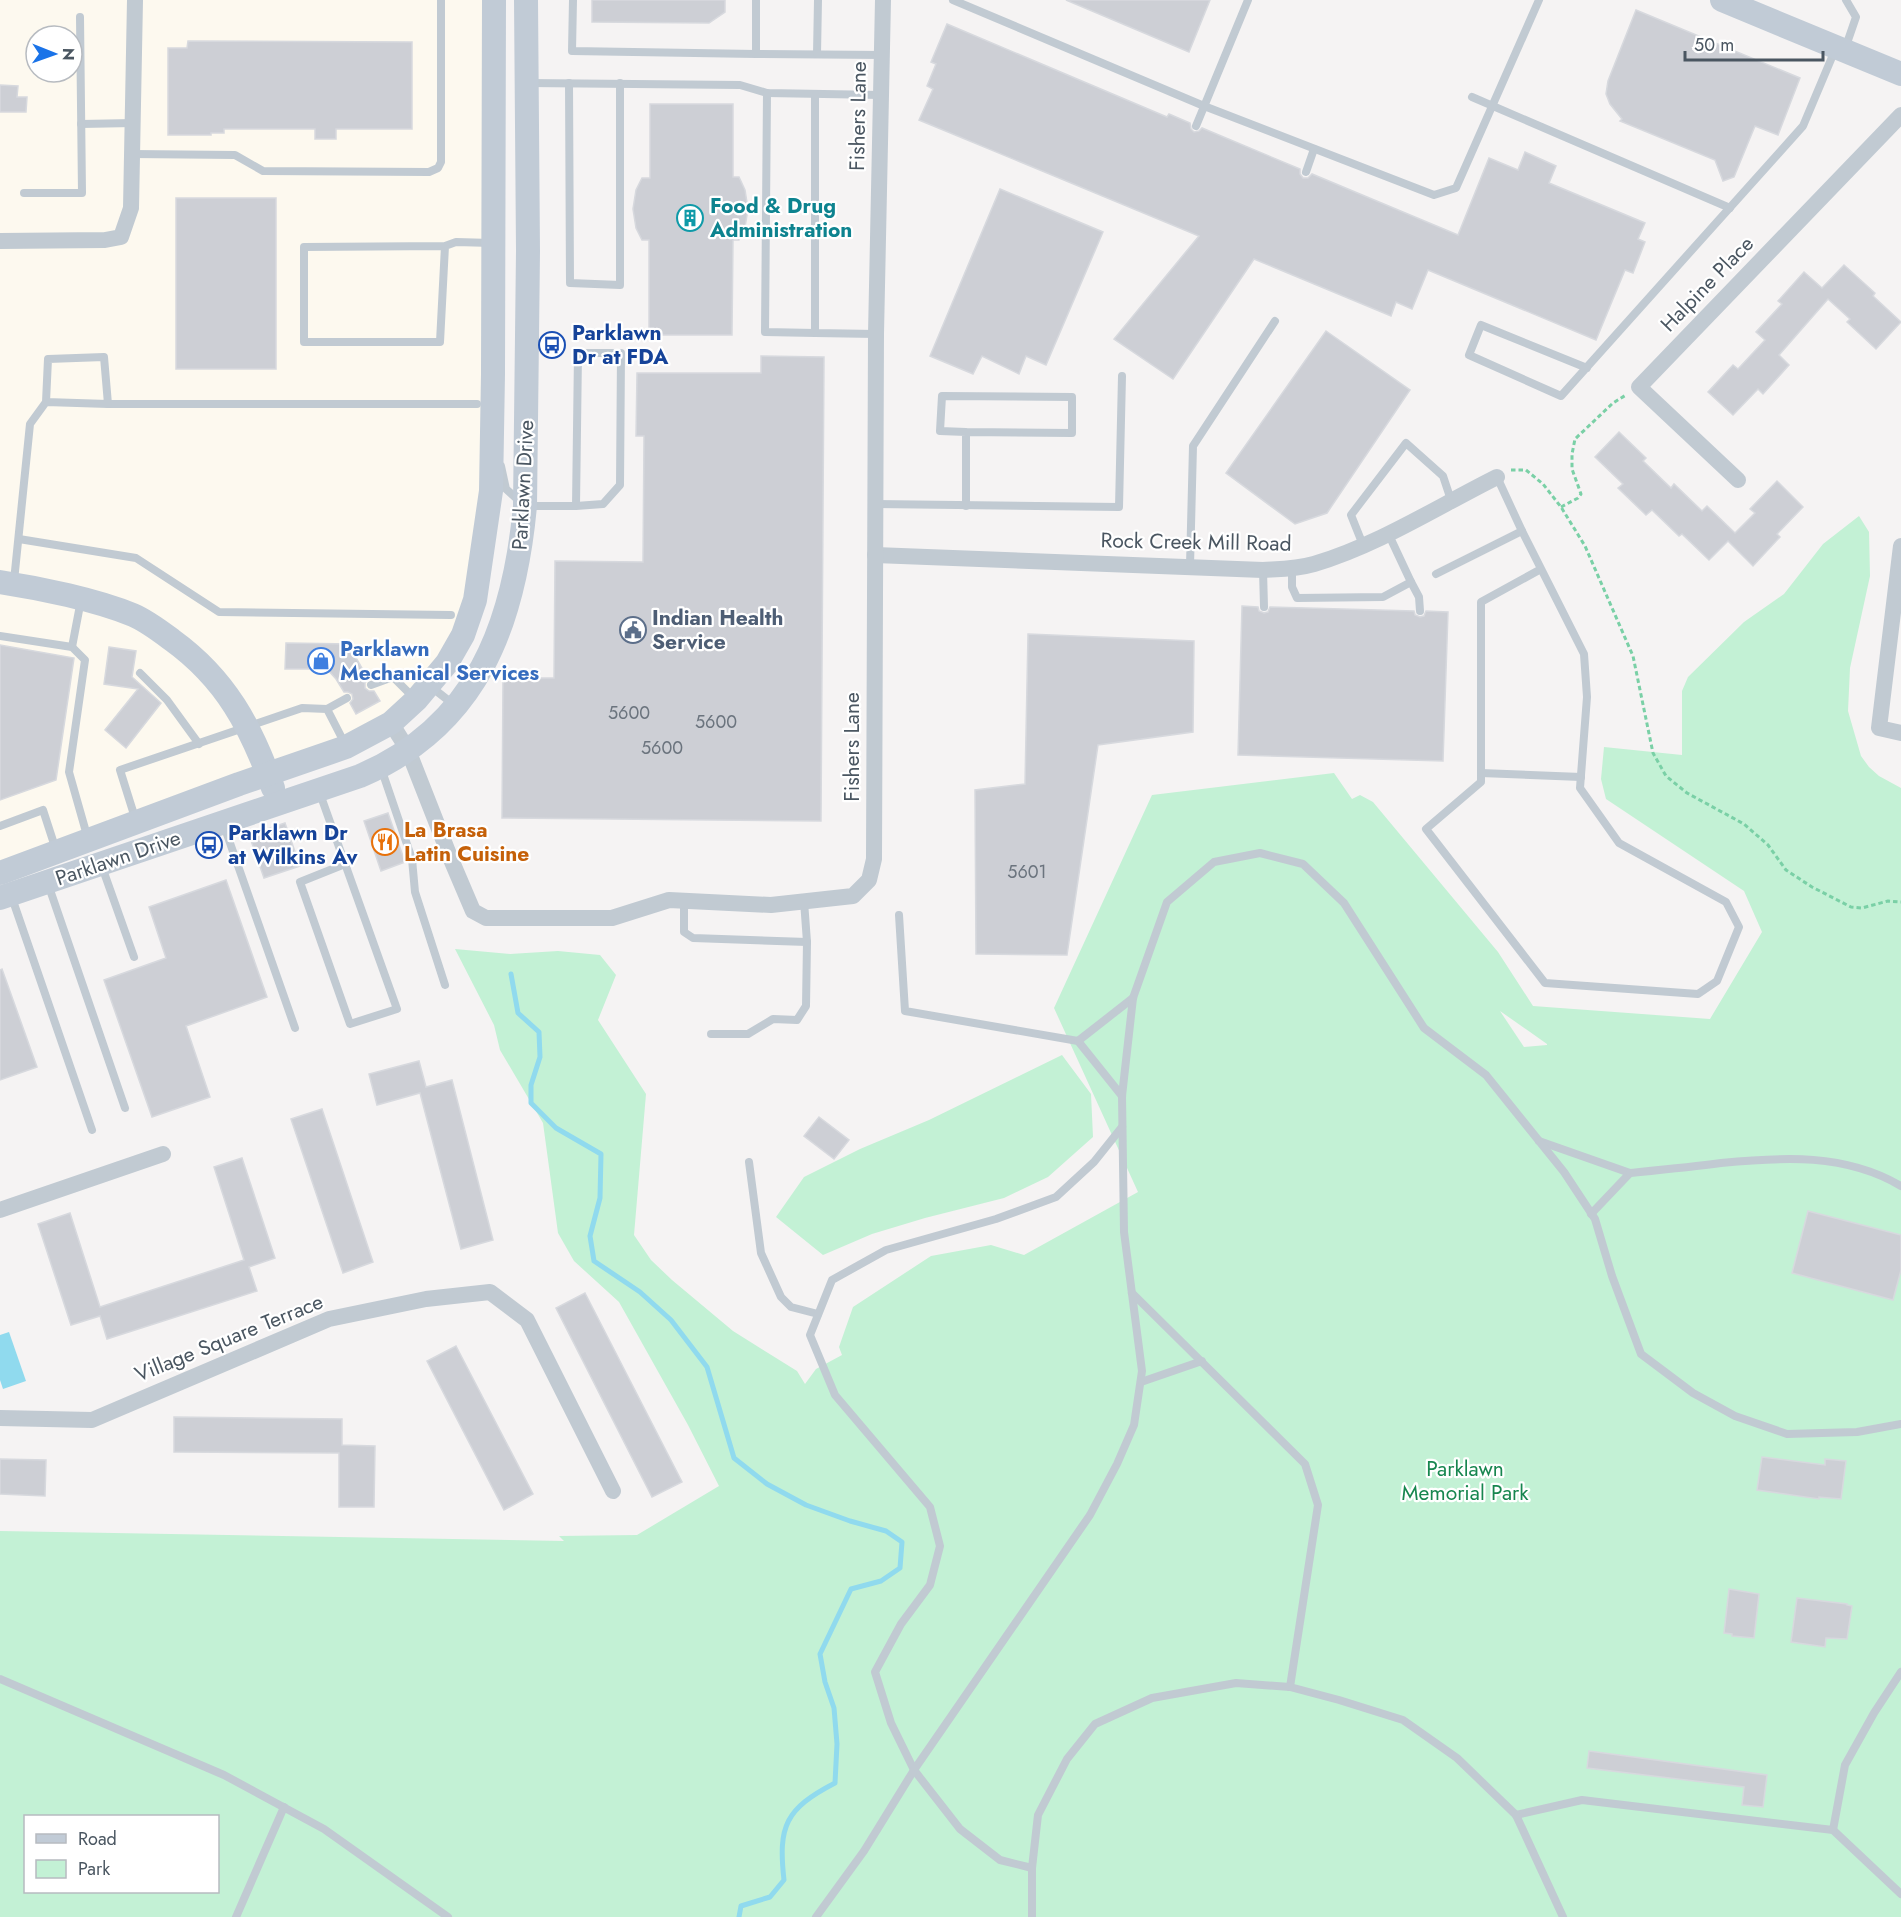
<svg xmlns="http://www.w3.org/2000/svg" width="1901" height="1917" viewBox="0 0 1901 1917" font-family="Jost,sans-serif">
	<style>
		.commercial { fill: #fdf9ef; fill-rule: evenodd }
		.green { fill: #c3f1d5; fill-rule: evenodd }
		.water { fill: #90daee }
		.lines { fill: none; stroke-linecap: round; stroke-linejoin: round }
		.stream { stroke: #90daee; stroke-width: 5 }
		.building { fill: #cdcfd5; stroke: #d7d9de; stroke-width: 1.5 }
		.path { stroke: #7ad0a6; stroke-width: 3; stroke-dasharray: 4.5 3; stroke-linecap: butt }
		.lane { stroke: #c1cad2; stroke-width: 8 }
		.street { stroke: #c1cad2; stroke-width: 16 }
		.secondary { stroke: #c1cbd6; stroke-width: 24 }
		.labels { text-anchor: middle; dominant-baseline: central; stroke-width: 4.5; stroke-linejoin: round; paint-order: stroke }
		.number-label { font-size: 18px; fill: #6b747e }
		.street-label { font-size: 21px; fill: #4a5661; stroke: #fff }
		.culture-label { font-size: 21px; font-weight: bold; fill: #0d838f; stroke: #fff; text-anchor: start }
		.transit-label { font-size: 21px; font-weight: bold; fill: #164399; stroke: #fff; text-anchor: start }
		.service-label { font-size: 21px; font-weight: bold; fill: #4e5e75; stroke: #fff; text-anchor: start }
		.shop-label { font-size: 21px; font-weight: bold; fill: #366cbe; stroke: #fff; text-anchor: start }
		.food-label { font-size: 21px; font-weight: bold; fill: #c56008; stroke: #fff; text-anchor: start }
		.park-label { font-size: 21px; fill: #17864f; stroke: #fff }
	</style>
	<rect width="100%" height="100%" fill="#f5f3f3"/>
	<path class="commercial" d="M 0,0 L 494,0 L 493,374 L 463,635 L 391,723 L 0,873 ZM 36,36 L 72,36 L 72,72 L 36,72 Z"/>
	<g class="green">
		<path d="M 1859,516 L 1869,532 L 1870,576 L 1850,668 L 1848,711 L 1861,756 L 1869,767 L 1879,776 L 1901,788 L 1901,1917 L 0,1917 L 0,1531 L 564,1541 L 559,1536 L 637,1535 L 719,1486 L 688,1425 L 619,1302 L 574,1261 L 558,1233 L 543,1123 L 500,1050 L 494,1025 L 455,949 L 510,954 L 558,951 L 600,955 L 616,975 L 598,1020 L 646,1094 L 634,1235 L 651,1260 L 672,1280 L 733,1331 L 797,1371 L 805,1384 L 816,1369 L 842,1355 L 839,1347 L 853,1307 L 931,1256 L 991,1245 L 1024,1255 L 1138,1192 L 1054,1008 L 1152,795 L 1334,773 L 1352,799 L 1360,795 L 1373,802 L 1498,952 L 1533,1006 L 1710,1019 L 1762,932 L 1744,891 L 1606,799 L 1601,779 L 1604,747 L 1682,755 L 1682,691 L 1688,677 L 1744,622 L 1784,594 L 1823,544 ZM 1500,1011 L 1547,1044 L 1547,1045 L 1524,1047 ZM 26,1816 L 218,1816 L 218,1892 L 26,1892 Z"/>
		<polygon points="1062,1055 1091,1094 1093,1137 1048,1177 1004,1198 925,1218 872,1234 823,1255 776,1217 804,1177 860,1149 929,1120"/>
	</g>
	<polygon class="water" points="9,1332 26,1381 3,1389 0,1380 0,1335"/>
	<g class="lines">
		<path class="stream" d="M 511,974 L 518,1013 L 539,1032 L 540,1057 L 531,1085 L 531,1103 L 556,1128 L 601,1154 L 600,1198 L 590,1236 L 594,1261 L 640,1292 L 671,1320 L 707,1367 L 734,1458 L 767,1484 L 806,1505 L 850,1521 L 886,1531 L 902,1542 L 900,1568 L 881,1581 L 851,1589 L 820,1654 L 825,1682 L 834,1708 L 837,1744 L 835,1783 C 785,1809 778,1826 784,1880 L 770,1897 L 741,1906 L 739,1917"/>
	</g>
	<g class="building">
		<polygon points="592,0 725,0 725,12 709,23 592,22"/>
		<polygon points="1066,0 1210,0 1189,52"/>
		<polygon points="1636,10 1800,78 1778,135 1755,126 1734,177 1723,181 1715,160 1620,121 1622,119 1610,104 1606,94 1608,81"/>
		<polygon points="947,24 1167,117 1169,114 1190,123 1191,129 1194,132 1199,131 1202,128 1300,169 1300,174 1303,178 1308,178 1312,174 1458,235 1489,158 1518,170 1525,152 1556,166 1549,183 1645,223 1638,239 1645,242 1633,273 1625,270 1596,340 1428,270 1412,309 1396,302 1391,316 1254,259 1173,379 1114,339 1199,236 919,120 933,89 927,86 936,64 931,62"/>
		<polygon points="188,41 412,42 412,129 336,129 336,139 315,139 315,129 224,129 224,133 211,133 211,135 168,135 168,48 187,48"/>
		<polygon points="0,85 18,86 17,97 27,97 26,112 0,112"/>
		<polygon points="650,104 733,104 733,177 739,177 745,190 748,209 745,227 739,240 733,240 732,335 649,335 649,240 642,240 636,228 633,209 636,190 642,178 650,178"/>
		<polygon points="1000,189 1103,232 1046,365 1026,356 1019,374 982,356 973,374 930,356"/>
		<rect x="176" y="198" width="100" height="171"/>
		<polygon points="1844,265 1875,293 1873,296 1901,322 1876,349 1847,322 1850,319 1828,299 1779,355 1789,365 1763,394 1758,389 1733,415 1708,392 1733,365 1738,369 1765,340 1756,332 1782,304 1778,301 1804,272 1822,288"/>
		<polygon points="1326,331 1410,390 1327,513 1295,524 1226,473"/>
		<polygon points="761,356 824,357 821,821 502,818 503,678 554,678 555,561 643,562 644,436 636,436 637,373 761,373"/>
		<polygon points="1619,432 1646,458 1643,461 1671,488 1674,484 1702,511 1707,506 1735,533 1755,513 1750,509 1777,481 1803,507 1777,534 1780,537 1753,566 1728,541 1709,560 1682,534 1679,536 1652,510 1646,515 1618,488 1623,484 1595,457"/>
		<polygon points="1242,606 1258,607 1259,611 1264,613 1268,612 1270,607 1414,611 1415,615 1420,617 1424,616 1426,611 1448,612 1443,761 1238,755"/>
		<polygon points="1028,634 1194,641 1193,732 1098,745 1067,955 976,954 975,790 1025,784"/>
		<polygon points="286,643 352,644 352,654 354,654 368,679 365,683 365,688 369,691 374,691 380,701 356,714 350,703 353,699 352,694 348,692 344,692 336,679 327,669 285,669"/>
		<polygon points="0,645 74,658 56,780 0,800"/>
		<polygon points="109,647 136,651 132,677 161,703 126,748 105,730 138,689 104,684"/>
		<polygon points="388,813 405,862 381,871 364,821"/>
		<polygon points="285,823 300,866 264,878 249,835"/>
		<polygon points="226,880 267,997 186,1026 210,1097 152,1117 104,980 166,958 149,907"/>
		<polygon points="2,969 37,1067 0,1080 0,970"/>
		<polygon points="419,1061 426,1087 452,1080 493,1240 461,1249 420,1093 377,1105 369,1074"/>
		<polygon points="322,1109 373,1262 343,1273 291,1119"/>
		<polygon points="819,1117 849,1140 834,1159 804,1136"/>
		<polygon points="242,1158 275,1258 249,1267 257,1291 107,1339 100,1316 71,1325 38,1224 70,1213 100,1307 244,1260 214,1167"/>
		<polygon points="1808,1211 1901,1235 1901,1270 1893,1300 1792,1273"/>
		<polygon points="585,1293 682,1482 652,1497 556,1308"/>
		<polygon points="456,1346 533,1494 504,1510 427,1361"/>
		<polygon points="174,1417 342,1419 342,1445 375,1446 374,1507 339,1507 339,1453 174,1452"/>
		<polygon points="1762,1457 1825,1465 1825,1459 1846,1461 1841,1499 1819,1497 1819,1499 1757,1490"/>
		<polygon points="0,1459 46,1460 45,1496 0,1494"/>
		<polygon points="1729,1589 1759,1594 1754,1638 1732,1636 1732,1634 1724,1633"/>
		<polygon points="1797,1598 1847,1604 1847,1605 1852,1606 1847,1639 1826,1638 1825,1647 1791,1642"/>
		<polygon points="1589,1751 1767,1775 1763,1807 1742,1805 1744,1787 1587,1768"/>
	</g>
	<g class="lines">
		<g class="path">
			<polyline points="1511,470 1526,470 1543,484 1561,507 1585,546 1633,656 1653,753 1666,776 1687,793 1744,824 1768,845 1786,870 1812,887 1851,907 1862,908 1888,901 1901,902"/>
			<polyline points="1561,507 1578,498 1581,494 1572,469 1572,454 1575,439 1613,403 1626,395"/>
		</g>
		<g class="lane">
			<polyline points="573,0 572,51 756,54"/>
			<polyline points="756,0 756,54 882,55"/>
			<polyline points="953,0 1204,106 1434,195 1456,188 1539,0"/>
			<polyline points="1845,49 1856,17 1846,0"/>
			<polyline points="817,54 818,0"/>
			<polyline points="528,83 740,85 767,93 880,95"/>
			<polyline points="569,83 570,283 620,285 620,83"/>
			<polyline points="767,93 765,332 815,333"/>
			<polyline points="815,94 815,333 876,334"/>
			<polyline points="1472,97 1730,208"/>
			<polyline points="81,124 133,123"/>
			<polyline points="1196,126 1248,0"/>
			<polyline points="132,154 235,155 263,171 429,172 438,168 441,162 441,0"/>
			<polyline points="1306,172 1314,149"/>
			<polyline points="24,193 82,193 80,17"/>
			<polyline points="445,246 440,342 304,342 304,247 445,246 456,242 492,243"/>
			<polyline points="1587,368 1481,325 1469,355 1561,396 1803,126 1835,50"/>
			<polyline points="108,404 477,404"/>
			<polyline points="501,466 506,489 525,506 576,506 578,353 621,353 620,485 603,504 576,506"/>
			<polyline points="875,504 1119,507 1122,376"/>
			<polyline points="966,506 966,432 940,431 942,396 1072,397 1072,433 966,432"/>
			<polyline points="1522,531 1584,654 1587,697 1580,788 1619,843 1726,902 1739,927 1717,981 1698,994 1545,983 1426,829 1481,782 1481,602 1541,569"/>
			<polyline points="19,539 136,558 219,612 451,615"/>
			<polyline points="1363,545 1351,515 1406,443 1443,476 1451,500"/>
			<polyline points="1190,566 1193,446 1275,321"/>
			<polyline points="1292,568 1292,587 1297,598 1383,597 1411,582 1388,533"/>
			<polyline points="1263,570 1264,607"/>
			<polyline points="1436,574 1522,531 1497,477"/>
			<polyline points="14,581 30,424 46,402 48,359 104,357 108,404 46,402"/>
			<polyline points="1411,582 1419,597 1420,611"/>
			<polyline points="0,636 72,647 85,660 69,772 88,839"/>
			<polyline points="72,647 81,600"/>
			<polyline points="140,673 167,700 199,744"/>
			<polyline points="371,685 393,677 415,699"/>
			<polyline points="430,686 453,704"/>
			<polyline points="327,709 347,698"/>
			<polyline points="381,768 412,859 415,892 445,985"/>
			<polyline points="1481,773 1581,777"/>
			<polyline points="319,791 397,1009 350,1024 300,882 345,864"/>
			<polyline points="136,821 120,770 302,708 327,709 345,744"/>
			<polyline points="223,823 295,1028"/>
			<polyline points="0,826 43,810 56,850"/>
			<polyline points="101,864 134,957"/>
			<polyline points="48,884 125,1108"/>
			<polyline points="11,895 92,1130"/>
			<polyline points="684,901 684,932 693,938 807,942"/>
			<polyline points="899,915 905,1011 1078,1041 1122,1096"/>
			<polyline points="711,1034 748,1034 773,1019 797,1020 806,1006 807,942 804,901"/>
			<polyline points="1078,1041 1133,998"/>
			<polyline points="1539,1141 1630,1173 1591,1214"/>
			<polyline points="749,1162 761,1253 781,1297 791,1307 818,1314"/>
			<path d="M 1630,1173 C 1660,1170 1691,1167 1721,1163 C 1783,1157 1845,1153 1901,1186"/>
			<polyline points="1132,1293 1305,1464 1318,1505 1290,1687"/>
			<polyline points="1141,1382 1202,1361"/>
			<polyline points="0,1679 224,1775 324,1829 448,1917"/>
			<polyline points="1516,1815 1582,1800 1833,1830 1901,1894"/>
			<polyline points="1833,1830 1845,1765 1874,1713 1901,1672"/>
			<polyline points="1032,1868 1000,1860 960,1829 914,1770 891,1723 875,1672 901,1624 930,1585 940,1546 930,1507 835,1395 810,1335 832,1280 886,1250 996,1219 1056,1197 1094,1162 1122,1127"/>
			<polyline points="236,1917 284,1807"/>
			<polyline points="816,1917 864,1851 914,1770 1090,1515 1117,1464 1134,1425 1142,1371 1124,1232 1122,1096 1133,998 1167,902 1214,862 1260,853 1303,864 1344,903 1424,1028 1486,1075 1564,1172 1595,1219 1612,1276 1641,1354 1693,1393 1735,1416 1787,1434 1857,1432 1901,1424"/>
			<polyline points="1032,1917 1032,1868 1038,1815 1067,1759 1095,1724 1152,1698 1236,1683 1290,1687 1339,1700 1403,1720 1457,1758 1516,1815 1563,1917"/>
		</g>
		<g class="street">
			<polyline points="0,241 105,240 121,237 131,208 135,0"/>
			<polyline points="1738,480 1639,387 1901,115"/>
			<polyline points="1901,546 1879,728 1901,733"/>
			<path d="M 875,555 L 1263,570 C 1280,569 1297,569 1314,564 C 1378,545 1437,507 1497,477"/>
			<polyline points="391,723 408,750 450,857 473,911 486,918 612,918 669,900 771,905 853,896 869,880 874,859 876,334 883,0"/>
			<polyline points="0,1210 163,1154"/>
			<polyline points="0,1418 92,1420 329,1319 426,1299 490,1292 527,1320 613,1491"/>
		</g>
		<g class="secondary">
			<polyline points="1722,0 1901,74"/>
			<path d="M 0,582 C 40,588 97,600 133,615 C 147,621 160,631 172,640 C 226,679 251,727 273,788"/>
			<polyline points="0,873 239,784 346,747 391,723 416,700 447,663 463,635 475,600 491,491 493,374 494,0"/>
			<path d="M 0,898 L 360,776 C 477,726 514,625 525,506 L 528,251 L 526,0"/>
		</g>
	</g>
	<defs>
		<symbol id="building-ring" viewBox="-11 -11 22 22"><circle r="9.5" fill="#fff" stroke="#0f9aa8" stroke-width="1.5"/><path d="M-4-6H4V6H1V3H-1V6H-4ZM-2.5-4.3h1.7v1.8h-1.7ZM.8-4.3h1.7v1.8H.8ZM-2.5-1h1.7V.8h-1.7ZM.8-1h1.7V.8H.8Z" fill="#0f9aa8"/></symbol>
		<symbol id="bus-ring" viewBox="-11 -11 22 22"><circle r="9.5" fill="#fff" stroke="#1a4fb4" stroke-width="1.5"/><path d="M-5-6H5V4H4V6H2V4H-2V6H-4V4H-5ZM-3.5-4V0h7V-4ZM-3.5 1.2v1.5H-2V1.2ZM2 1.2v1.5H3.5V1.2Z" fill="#1a4fb4"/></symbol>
		<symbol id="civic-ring" viewBox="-11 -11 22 22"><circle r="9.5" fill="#fff" stroke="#5c6f8a" stroke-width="1.5"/><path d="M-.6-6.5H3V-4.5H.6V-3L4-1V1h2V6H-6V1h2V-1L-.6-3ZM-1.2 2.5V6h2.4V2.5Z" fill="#5c6f8a"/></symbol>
		<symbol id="shop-ring" viewBox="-11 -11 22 22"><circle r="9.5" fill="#fff" stroke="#3f7fe0" stroke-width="1.5"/><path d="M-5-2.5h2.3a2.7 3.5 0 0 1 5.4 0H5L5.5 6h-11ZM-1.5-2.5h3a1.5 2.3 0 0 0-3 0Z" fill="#3f7fe0"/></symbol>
		<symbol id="restaurant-ring" viewBox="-11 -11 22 22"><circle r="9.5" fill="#fff" stroke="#e8710a" stroke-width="1.5"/><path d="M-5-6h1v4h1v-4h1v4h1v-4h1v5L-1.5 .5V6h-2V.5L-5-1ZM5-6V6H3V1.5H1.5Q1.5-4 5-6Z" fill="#e8710a"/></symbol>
	</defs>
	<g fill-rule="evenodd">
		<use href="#building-ring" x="675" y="203" width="30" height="30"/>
		<use href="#bus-ring" x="537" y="330" width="30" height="30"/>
		<use href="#civic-ring" x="618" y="615" width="30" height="30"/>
		<use href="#shop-ring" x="306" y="646" width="30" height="30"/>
		<use href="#restaurant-ring" x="370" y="827" width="30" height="30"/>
		<use href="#bus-ring" x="194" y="830" width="30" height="30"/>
	</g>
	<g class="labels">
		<g class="number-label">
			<text x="629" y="713">5600</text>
			<text x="716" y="722">5600</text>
			<text x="662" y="748">5600</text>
			<text x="1027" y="872">5601</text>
		</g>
		<g class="street-label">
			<text transform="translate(858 116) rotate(-89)">Fishers Lane</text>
			<text transform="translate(1707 284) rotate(-46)">Halpine Place</text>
			<text transform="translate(523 485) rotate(-87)">Parklawn Drive</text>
			<text transform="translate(1196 542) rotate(1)">Rock Creek Mill Road</text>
			<text transform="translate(852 747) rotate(-90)">Fishers Lane</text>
			<text transform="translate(118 858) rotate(-19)">Parklawn Drive</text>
			<text transform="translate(229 1338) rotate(-22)">Village Square Terrace</text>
		</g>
		<g class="culture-label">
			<text x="710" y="206">Food &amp; Drug<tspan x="710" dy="24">Administration</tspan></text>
		</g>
		<g class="transit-label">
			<text x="572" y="333">Parklawn<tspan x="572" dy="24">Dr at FDA</tspan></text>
			<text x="228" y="833">Parklawn Dr<tspan x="228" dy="24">at Wilkins Av</tspan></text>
		</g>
		<g class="service-label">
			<text x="652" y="618">Indian Health<tspan x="652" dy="24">Service</tspan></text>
		</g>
		<g class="shop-label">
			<text x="340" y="649">Parklawn<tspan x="340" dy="24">Mechanical Services</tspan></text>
		</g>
		<g class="food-label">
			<text x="404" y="830">La Brasa<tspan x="404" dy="24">Latin Cuisine</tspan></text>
		</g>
		<g class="park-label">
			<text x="1465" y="1469">Parklawn<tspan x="1465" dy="24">Memorial Park</tspan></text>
		</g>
	</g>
	<rect x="24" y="1815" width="195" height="78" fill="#ffffff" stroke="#b7bbc0" stroke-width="1.5"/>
	<rect x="36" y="1834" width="30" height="9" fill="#c1cbd6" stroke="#b7bbc0" stroke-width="1.5"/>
	<text x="78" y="1845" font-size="18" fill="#4a5661">Road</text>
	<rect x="36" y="1860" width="30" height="18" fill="#c3f1d5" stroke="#b7bbc0" stroke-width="1.5"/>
	<text x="78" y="1875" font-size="18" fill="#4a5661">Park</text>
	<g transform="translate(54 54) rotate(91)"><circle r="28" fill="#ffffff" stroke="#b7bbc0" stroke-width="1.5"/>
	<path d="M0-4.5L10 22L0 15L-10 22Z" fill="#1a73e8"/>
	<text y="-9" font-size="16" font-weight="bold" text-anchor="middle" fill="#4a5661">N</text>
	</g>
	<path d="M1685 51v9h138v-9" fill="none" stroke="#4a5661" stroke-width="3"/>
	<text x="1694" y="51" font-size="18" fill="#4a5661" stroke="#ffffff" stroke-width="4.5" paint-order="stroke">50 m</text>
</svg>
